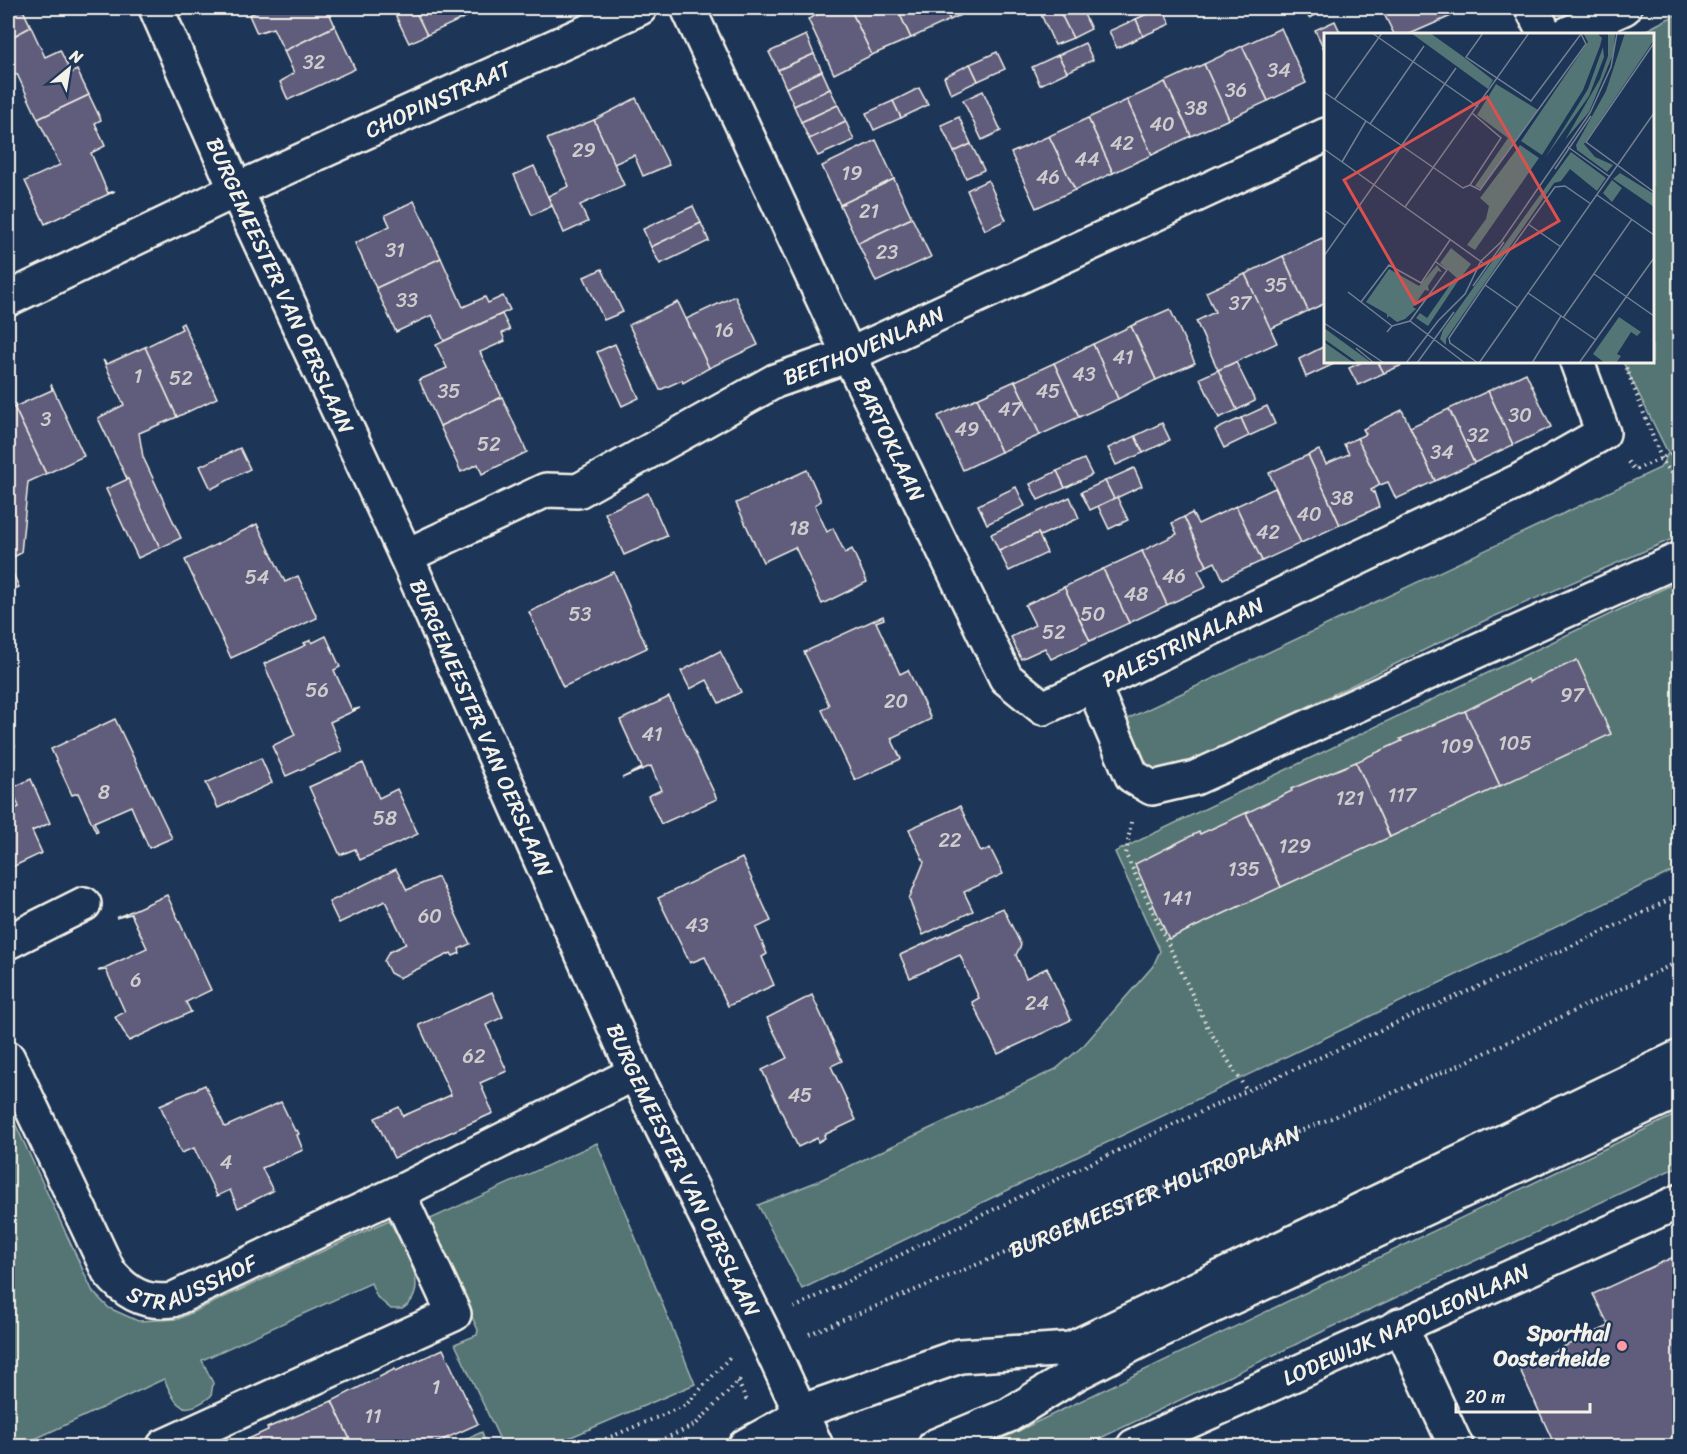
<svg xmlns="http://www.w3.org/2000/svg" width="1687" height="1454" viewBox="0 0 1687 1454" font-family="Sriracha,sans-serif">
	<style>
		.green { fill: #547575; stroke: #a4b3ae; stroke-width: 1.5 }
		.building { fill: #605c7b; stroke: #f4f1e8; stroke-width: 1.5 }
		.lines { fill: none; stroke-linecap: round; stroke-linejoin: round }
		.minor-casing { stroke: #f4f1e8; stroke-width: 38 }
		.path { stroke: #f4f1e8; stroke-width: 4; stroke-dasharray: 1.5 4.5; stroke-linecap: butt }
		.minor { stroke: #1d3557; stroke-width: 33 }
		.poi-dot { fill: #ff9aa2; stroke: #1d3557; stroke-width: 2 }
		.labels { text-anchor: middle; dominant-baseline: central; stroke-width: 4.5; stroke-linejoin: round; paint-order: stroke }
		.number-label { font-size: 20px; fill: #cfcccd }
		.street-label { font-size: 22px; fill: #f4f1e8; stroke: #1d3557 }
		.poi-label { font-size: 22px; font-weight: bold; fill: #f4f1e8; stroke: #1d3557; text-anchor: end }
		.inset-road { fill: none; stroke: #738091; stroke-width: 1.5 }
		.view { fill: #dc504e; fill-opacity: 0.15; stroke: #dc504e; stroke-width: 3 }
		.inset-edge { fill: none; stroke: #f4f1e8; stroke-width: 3 }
	</style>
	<rect width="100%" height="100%" fill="#1d3557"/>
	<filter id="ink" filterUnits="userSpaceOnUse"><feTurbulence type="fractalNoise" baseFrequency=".0167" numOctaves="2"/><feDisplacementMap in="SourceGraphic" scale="12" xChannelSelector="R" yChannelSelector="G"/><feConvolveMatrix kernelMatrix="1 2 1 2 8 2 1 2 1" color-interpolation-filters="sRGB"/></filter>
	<g filter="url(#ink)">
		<g class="green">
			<polygon points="1679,13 1679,536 1486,620 1163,777 1147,776 1125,731 1129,718 1660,468 1668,453 1623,362 1652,362 1652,34 1639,34"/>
			<polygon points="1679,581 1679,868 802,1289 758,1205 816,1182 1056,1069 1084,1045 1153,966 1160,951 1115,852"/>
			<path d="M 8,1108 L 93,1292 L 109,1308 L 138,1321 L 178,1319 L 389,1220 C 401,1245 435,1289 402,1309 L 391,1309 L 377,1297 L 371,1283 L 202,1360 L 213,1383 L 211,1396 C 182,1419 176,1405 164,1379 L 20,1446 L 8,1446 Z"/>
			<polygon points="1679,1113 1679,1166 1328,1329 1084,1446 987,1446"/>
			<polygon points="597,1143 695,1384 550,1446 503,1446 455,1344 477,1335 478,1330 428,1220"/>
			<polygon points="482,1432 486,1446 451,1446"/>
		</g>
		<g class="building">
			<polygon points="8,8 22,8 31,27 8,39"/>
			<polygon points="265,8 327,8 335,26 284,51 273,28 257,33 249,15"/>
			<polygon points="392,8 414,8 427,35 409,43"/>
			<polygon points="414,8 462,8 466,17 427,35"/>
			<polygon points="462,8 486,8 466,17"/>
			<polygon points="832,8 850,8 872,55 834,74 808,19"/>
			<polygon points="850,8 897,8 911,38 872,55"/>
			<polygon points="897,8 944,8 950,20 911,38"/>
			<polygon points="944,8 975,8 950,20"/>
			<polygon points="1038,8 1058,8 1073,38 1055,45"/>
			<polygon points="1058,8 1081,8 1091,29 1073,38"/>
			<polygon points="1160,8 1163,8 1170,24 1143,36 1136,19"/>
			<polygon points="1304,8 1326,8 1327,10 1309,18"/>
			<polygon points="1381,8 1448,8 1451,16 1410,34 1394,34"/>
			<polygon points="1136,19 1143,36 1117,48 1109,31"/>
			<polygon points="1335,21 1341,34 1326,34 1326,53 1315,30"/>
			<polygon points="335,26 355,69 288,100 280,82 294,73 284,51"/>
			<polygon points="31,27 45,57 60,50 71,73 77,70 89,95 38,119 17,74 8,78 8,39"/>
			<polygon points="1281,28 1306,83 1268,101 1242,46"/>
			<polygon points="806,35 814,54 778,70 769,52"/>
			<polygon points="1085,43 1093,60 1067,72 1058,55"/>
			<polygon points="1242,46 1268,101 1229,119 1204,64"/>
			<polygon points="997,52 1005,69 978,81 970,64"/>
			<polygon points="814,54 822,71 786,88 778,70"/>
			<polygon points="1058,55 1067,72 1040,85 1032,67"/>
			<polygon points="970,64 978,81 951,94 944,77"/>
			<polygon points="1204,64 1229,119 1191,136 1165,82"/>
			<polygon points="822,71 830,89 794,106 786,88"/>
			<polygon points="1165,82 1191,136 1152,155 1127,100"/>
			<polygon points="919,88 928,105 901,118 893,101"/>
			<polygon points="830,89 838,105 801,122 794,106"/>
			<polygon points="983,91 1001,131 982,140 963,100"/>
			<polygon points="89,95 101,120 95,123 105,146 91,153 108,193 115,191 45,224 25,181 60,165 38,119"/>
			<polygon points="636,98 669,165 643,176 634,155 614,164 594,120"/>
			<polygon points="1127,100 1152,155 1113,173 1088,118"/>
			<polygon points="893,101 901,118 874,130 866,113"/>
			<polygon points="838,105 846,122 809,139 801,122"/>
			<polygon points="959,117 971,144 954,152 941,125"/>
			<polygon points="1088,118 1113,173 1075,190 1049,136"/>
			<polygon points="594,120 624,185 580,205 588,222 564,233 548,196 569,186 547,139"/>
			<polygon points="846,122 854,140 818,156 809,139"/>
			<polygon points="1049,136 1075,190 1036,208 1011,153"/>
			<polygon points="876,140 894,179 840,205 822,166"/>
			<polygon points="971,144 984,170 966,178 954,152"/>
			<polygon points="534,166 552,206 532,215 514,175"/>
			<polygon points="894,179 912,218 858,243 840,205"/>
			<polygon points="988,180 1006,220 985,230 967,190"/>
			<polygon points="414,201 441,258 376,288 355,243 390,226 385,215"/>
			<polygon points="693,206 701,223 651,247 643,229"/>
			<polygon points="912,218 931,257 876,282 858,243"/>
			<polygon points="701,223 709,241 660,264 651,247"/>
			<polygon points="1322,238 1326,245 1326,303 1308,311 1283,256"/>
			<polygon points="1283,256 1308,311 1270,329 1245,274"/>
			<polygon points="441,258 463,307 485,297 488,303 503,296 510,310 444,341 432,315 396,332 376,288"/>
			<polygon points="602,269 623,312 604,320 584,277"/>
			<polygon points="1245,274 1277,343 1218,370 1196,321 1215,312 1206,292"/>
			<polygon points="735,296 758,345 709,368 686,319"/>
			<polygon points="678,302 709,368 683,383 682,380 660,390 629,325"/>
			<polygon points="1170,309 1195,363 1156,380 1131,326"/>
			<polygon points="502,314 510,330 502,333 505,341 480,352 502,397 440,426 419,380 447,368 436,345"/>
			<polygon points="183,323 217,398 177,417 145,347 182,329 180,325"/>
			<polygon points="1131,326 1156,380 1118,399 1093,344"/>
			<polygon points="615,344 639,398 622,406 597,352"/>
			<polygon points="1093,344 1118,399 1079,417 1054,363"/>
			<polygon points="1325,346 1326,362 1334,364 1306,377 1299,359"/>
			<polygon points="145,347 177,417 139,433 143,457 181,538 160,548 98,418 124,405 103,360 107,364"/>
			<polygon points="1236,362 1255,401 1237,410 1218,370"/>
			<polygon points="1362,362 1378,362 1384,373 1358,385 1349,368"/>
			<polygon points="1378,362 1409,362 1384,373"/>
			<polygon points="1054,363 1079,417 1040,435 1015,381"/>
			<polygon points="1218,370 1237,410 1219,418 1200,378"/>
			<polygon points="1526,373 1551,427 1513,445 1488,391"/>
			<polygon points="1015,381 1040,435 1001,452 977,398"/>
			<polygon points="51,384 84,456 46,474 14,407 52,390"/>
			<polygon points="1488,391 1513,445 1474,463 1449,409"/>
			<polygon points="502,397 527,452 482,474 478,464 461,472 440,426"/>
			<polygon points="977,398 1001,452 963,470 938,416"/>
			<polygon points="1267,406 1275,424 1249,436 1241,418"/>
			<polygon points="14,407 46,474 28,482 21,553 8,560 8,411"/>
			<polygon points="1449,409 1474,463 1435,481 1410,427"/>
			<polygon points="1402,410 1435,481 1396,499 1388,482 1380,485 1357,438 1366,434 1363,429"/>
			<polygon points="1241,418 1249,436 1224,448 1215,430"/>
			<polygon points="1162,423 1170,440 1143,453 1135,436"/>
			<polygon points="1135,436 1143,453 1116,465 1108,448"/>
			<polygon points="1357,438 1380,485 1371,490 1373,493 1374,492 1379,507 1340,525 1308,455 1319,450 1326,464 1349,454 1344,444"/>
			<polygon points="240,448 250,469 211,489 200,466"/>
			<polygon points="1308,455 1340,525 1301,543 1269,473"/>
			<polygon points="1084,459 1092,475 1065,488 1057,471"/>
			<polygon points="1134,468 1142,486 1114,499 1105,481"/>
			<polygon points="807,470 821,501 815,505 827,532 833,528 845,553 852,549 867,582 822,604 795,547 763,562 736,503"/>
			<polygon points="1057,471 1065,488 1038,500 1030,484"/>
			<polygon points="128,479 160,548 138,558 106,489"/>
			<polygon points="1105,481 1114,499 1090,510 1081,492"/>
			<polygon points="1016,487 1025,506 987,524 978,505"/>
			<polygon points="1275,488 1301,543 1262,561 1236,506"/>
			<polygon points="648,493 667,536 624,555 605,513"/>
			<polygon points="1070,497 1079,518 1040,536 1038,533 999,551 991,534"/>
			<polygon points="1117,497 1128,520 1109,529 1098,506"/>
			<polygon points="1236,506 1262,561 1223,579 1215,562 1207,566 1184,517 1192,513 1198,524"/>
			<polygon points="1184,517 1207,566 1198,570 1206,587 1167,605 1142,551 1177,534 1172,523"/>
			<polygon points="257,524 285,582 298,576 317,618 231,658 185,560"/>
			<polygon points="1038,533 1047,553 1009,571 999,551"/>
			<polygon points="1142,551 1167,605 1129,623 1103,569"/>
			<polygon points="8,562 19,587 8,592"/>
			<polygon points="1103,569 1129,623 1090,641 1064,587"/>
			<polygon points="614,572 647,648 563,687 529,612"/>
			<polygon points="1064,587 1090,641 1051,659 1045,648 1021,659 1011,637 1035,625 1025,605"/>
			<polygon points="883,616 884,619 876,622 900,674 908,670 931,719 891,738 901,759 855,780 822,710 829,705 804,652"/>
			<polygon points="326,636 340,667 334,670 352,710 360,708 330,722 342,751 286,776 272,746 295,735 264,664 306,645 304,643 311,640 312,643"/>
			<polygon points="720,651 741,692 719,703 707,680 690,689 681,671"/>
			<polygon points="1577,660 1611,734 1500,786 1465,711 1528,679 1529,682"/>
			<polygon points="669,697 717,799 661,824 648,796 661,790 651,766 622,778 642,768 620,720"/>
			<polygon points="1465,711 1500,786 1390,837 1356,762 1402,741 1400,739"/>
			<polygon points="115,719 172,838 149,848 131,806 94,822 98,831 96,832 78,793 72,795 51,749"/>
			<polygon points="8,728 15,746 8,749"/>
			<polygon points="261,758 272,783 218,808 206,783"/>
			<polygon points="1356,762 1390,837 1281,887 1246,813 1292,791 1291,789"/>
			<polygon points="363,763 379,798 397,789 418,834 360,860 355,849 340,855 309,787"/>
			<polygon points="31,779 50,823 32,831 42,853 8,869 8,812 19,807 12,788"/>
			<polygon points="960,806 981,852 990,848 1003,874 964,892 973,911 923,935 909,899 924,862 909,829"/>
			<polygon points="1246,813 1281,887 1169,939 1135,864 1199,832 1200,834"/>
			<polygon points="742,858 771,921 756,928 767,954 762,957 774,985 728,1006 705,957 690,963 658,898"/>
			<polygon points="396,869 407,890 438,877 470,944 459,949 460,953 453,956 451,953 399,978 390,973 384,961 389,952 406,944 385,901 339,923 329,902"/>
			<polygon points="167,895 211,990 186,1002 191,1012 129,1041 115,1017 125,1012 106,970 98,971 147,948 131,914 116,918"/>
			<polygon points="1003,908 1021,945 1016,955 1026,978 1047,968 1071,1020 998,1054 972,1002 979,998 960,955 910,978 900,955"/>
			<polygon points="492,992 503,1017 486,1025 507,1071 480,1083 493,1113 394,1158 375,1118 399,1107 403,1116 451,1095 419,1025"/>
			<polygon points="812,995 842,1061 831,1066 856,1120 824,1135 825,1138 818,1142 817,1138 798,1147 762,1070 787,1058 767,1018"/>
			<polygon points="205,1085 225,1127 281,1102 295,1131 297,1130 299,1134 297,1135 303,1150 262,1168 273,1191 238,1208 230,1190 217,1196 194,1148 181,1153 160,1105"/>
			<polygon points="1680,1254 1680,1446 1555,1446 1519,1367 1609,1326 1593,1294"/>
			<polygon points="443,1349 478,1424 429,1446 353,1446 332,1401 395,1369 396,1371"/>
			<polygon points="332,1401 353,1446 233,1446 268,1430 267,1428"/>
			<polygon points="1315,1439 1318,1446 1299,1446"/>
		</g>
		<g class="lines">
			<defs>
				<g id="minor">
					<path id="s2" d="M 156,8 L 236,190 L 406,556 L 635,1073 L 771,1348 L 816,1446"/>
					<path id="s3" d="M 688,8 L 849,355 L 1006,678 L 1043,708 L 1093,685"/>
					<polyline points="1532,8 1545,34"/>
					<polyline points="1567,34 1624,8"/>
					<path id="s4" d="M 8,299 L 236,190 L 640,8"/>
					<polyline points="1577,362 1603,433 1517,482 1093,685 1132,776 1152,788 1195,778 1680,559"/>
					<path id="s5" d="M 406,556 L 546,490 L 578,491 L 775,381 L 849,355 L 1326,135"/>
					<polyline points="8,942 84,904"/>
					<path id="s6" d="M 8,1058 L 109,1272 C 126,1293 145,1304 172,1300 L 398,1193 L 635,1073"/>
					<polyline points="1400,1325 1456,1446"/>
					<polyline points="164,1446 454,1314 398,1193"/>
					<polyline points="745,1446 785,1424 800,1412 960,1356 1071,1349 1680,1057"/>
					<polyline points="935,1446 1009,1415 1077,1373 1155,1333 1680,1090"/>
					<path id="s7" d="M 1134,1446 L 1680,1201"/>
				</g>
			</defs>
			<use href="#minor" class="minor-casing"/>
			<g class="path">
				<polyline points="1624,362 1661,458 1680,487"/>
				<polyline points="1628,462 1635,470 1680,450"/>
				<polyline points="1131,822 1126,855 1208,1028 1247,1091"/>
				<path d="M 794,1308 C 989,1209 1186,1118 1385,1028 C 1483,983 1584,944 1680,894"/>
				<path id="s1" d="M 809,1334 L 1455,1067 L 1680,961"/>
				<polyline points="738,1382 747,1401"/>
				<polyline points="589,1446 686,1405 730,1357"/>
				<polyline points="648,1446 695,1425 742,1378"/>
			</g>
			<use href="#minor" class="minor"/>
		</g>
	</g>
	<circle class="poi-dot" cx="1622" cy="1346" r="6"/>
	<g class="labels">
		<g class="number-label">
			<text x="314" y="62">32</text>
			<text x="1279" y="70">34</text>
			<text x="1236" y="90">36</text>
			<text x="1196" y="108">38</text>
			<text x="1162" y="124">40</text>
			<text x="1122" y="143">42</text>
			<text x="584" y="150">29</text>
			<text x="1087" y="159">44</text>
			<text x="852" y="173">19</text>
			<text x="1048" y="177">46</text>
			<text x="869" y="211">21</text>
			<text x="395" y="250">31</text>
			<text x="887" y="252">23</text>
			<text x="1276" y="285">35</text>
			<text x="407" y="300">33</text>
			<text x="1240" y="303">37</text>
			<text x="724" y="330">16</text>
			<text x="1123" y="357">41</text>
			<text x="1084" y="374">43</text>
			<text x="138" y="376">1</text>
			<text x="181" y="378">52</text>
			<text x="449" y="391">35</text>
			<text x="1048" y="391">45</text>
			<text x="1010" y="409">47</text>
			<text x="1520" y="415">30</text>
			<text x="46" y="419">3</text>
			<text x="967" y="429">49</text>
			<text x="1478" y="435">32</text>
			<text x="489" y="444">52</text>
			<text x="1442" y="452">34</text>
			<text x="1342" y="498">38</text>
			<text x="1309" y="514">40</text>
			<text x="799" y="528">18</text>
			<text x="1268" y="532">42</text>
			<text x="1174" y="576">46</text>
			<text x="257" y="577">54</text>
			<text x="1136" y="594">48</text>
			<text x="580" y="614">53</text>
			<text x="1093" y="614">50</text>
			<text x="1054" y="632">52</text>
			<text x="317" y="690">56</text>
			<text x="1572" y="695">97</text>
			<text x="896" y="701">20</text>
			<text x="652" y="734">41</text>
			<text x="1515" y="743">105</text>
			<text x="1457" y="746">109</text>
			<text x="104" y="792">8</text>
			<text x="1402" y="795">117</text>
			<text x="1350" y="798">121</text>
			<text x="385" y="818">58</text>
			<text x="950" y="840">22</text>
			<text x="1295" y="846">129</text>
			<text x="1244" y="869">135</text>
			<text x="1177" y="898">141</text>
			<text x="430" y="916">60</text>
			<text x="697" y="925">43</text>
			<text x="136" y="980">6</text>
			<text x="1037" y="1003">24</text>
			<text x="474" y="1056">62</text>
			<text x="800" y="1095">45</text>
			<text x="226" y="1162">4</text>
			<text x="436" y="1387">1</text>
			<text x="373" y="1416">11</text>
		</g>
		<g class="street-label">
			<text stroke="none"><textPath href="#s4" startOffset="474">CHOPINSTRAAT</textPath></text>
			<text stroke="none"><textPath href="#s2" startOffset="304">BURGEMEESTER VAN OERSLAAN</textPath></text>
			<text stroke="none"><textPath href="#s5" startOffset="508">BEETHOVENLAAN</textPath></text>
			<text stroke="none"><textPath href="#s3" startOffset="476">BARTOKLAAN</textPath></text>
			<text transform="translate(1183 642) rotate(-26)">PALESTRINALAAN</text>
			<text stroke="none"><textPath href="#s2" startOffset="790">BURGEMEESTER VAN OERSLAAN</textPath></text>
			<text stroke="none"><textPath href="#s2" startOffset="1276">BURGEMEESTER VAN OERSLAAN</textPath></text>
			<text stroke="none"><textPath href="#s1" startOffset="374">BURGEMEESTER HOLTROPLAAN</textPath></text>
			<text stroke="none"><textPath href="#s6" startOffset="333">STRAUSSHOF</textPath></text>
			<text stroke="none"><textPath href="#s7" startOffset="298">LODEWIJK NAPOLEONLAAN</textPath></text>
		</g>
		<g class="poi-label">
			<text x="1610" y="1333">Sporthal<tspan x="1610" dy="25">Oosterheide</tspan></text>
		</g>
	</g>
	<g transform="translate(1324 33)">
		<rect width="330" height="330" fill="#1d3557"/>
		<path d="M 87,0 L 106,0 L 137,22 L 169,47 L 164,56 ZM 259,0 L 273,0 L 278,5 L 276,13 L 259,57 L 218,122 L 197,108 L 264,9 ZM 284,0 L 291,0 L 290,19 L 265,79 L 241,107 L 276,46 L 284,23 ZM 301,0 L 330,0 L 330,7 L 260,111 L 271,124 L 289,132 L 283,139 L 253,117 L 252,112 L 282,58 ZM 279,14 L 280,24 L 265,63 L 221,125 L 264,56 ZM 172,51 L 214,77 L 157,156 L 151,153 L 184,105 L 153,82 ZM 196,112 L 215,125 L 151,217 L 143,212 L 162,186 L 165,173 L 156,165 ZM 247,119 L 282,145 L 273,158 L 246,136 L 237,148 L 230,150 L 122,306 L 122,312 L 116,306 L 119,297 ZM 296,140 L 330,161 L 330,174 L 289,146 ZM 288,147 L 298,155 L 288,169 L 279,160 ZM 127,215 L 147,231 L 135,247 L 116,230 ZM 113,232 L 118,239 L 114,238 L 104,253 L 105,258 L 101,257 L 89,274 L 92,276 L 81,286 L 73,289 L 65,283 L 63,285 L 63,281 L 42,269 L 65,236 L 95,253 ZM 131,245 L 134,248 L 104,293 L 92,285 L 96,280 L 103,285 ZM 295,284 L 317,299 L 313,303 L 307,299 L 293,321 L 297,323 L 292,330 L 281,330 L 269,321 ZM 0,295 L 48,330 L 34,330 L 0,306 ZM 0,309 L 30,330 L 0,330 Z" fill="#547575"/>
		<path class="inset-road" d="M 48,0 L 154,74M 330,10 L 262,109 L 330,159M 0,59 L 139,155 L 146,152M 11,66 L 58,0M 148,80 L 177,105 L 146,152 L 156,157 L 262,11 L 257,1 L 207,68 L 142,24 L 159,0M 46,91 L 100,13M 244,114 L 286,144M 0,116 L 159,230M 18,129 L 42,88M 231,136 L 267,83M 273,162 L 330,202M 81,174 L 205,0M 0,177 L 21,192M 204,191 L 237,214M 0,223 L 132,35M 270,241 L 330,283M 161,252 L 194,275M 149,253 L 180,209M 24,259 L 68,293 L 63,299M 204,260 L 272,307M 37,269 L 65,232 L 97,250 L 126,207M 239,285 L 308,186M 86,288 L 141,330M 0,290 L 60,330M 68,293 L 86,288 L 123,237 L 112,229M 32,315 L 50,330M 82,330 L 114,288 L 141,261 L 157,228 L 177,209 L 266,80 L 287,34 L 293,0M 93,330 L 130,279M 154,330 L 126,310 L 125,305 L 165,246 L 231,154 L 241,153 L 267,171M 155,330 L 330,80M 208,330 L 237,283M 255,330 L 330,225"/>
		<path class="view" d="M 163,64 L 235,188 L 91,271 L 20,147 Z"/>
		<rect width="330" height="330" class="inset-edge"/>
	</g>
	<rect width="1687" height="1454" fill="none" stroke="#1d3557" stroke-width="30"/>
	<rect x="15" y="15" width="1657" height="1424" fill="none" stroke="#f4f1e8" stroke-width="2" filter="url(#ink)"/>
	<g transform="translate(69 69) rotate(30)" stroke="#1d3557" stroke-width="4.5" paint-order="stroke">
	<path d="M0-4.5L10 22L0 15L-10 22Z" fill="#f4f1e8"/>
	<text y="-9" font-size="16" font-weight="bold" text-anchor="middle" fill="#f4f1e8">N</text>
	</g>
	<path d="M1456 1403v9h134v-9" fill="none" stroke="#f4f1e8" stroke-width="3"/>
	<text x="1465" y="1403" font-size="18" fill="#f4f1e8" stroke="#1d3557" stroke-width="4.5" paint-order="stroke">20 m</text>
</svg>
